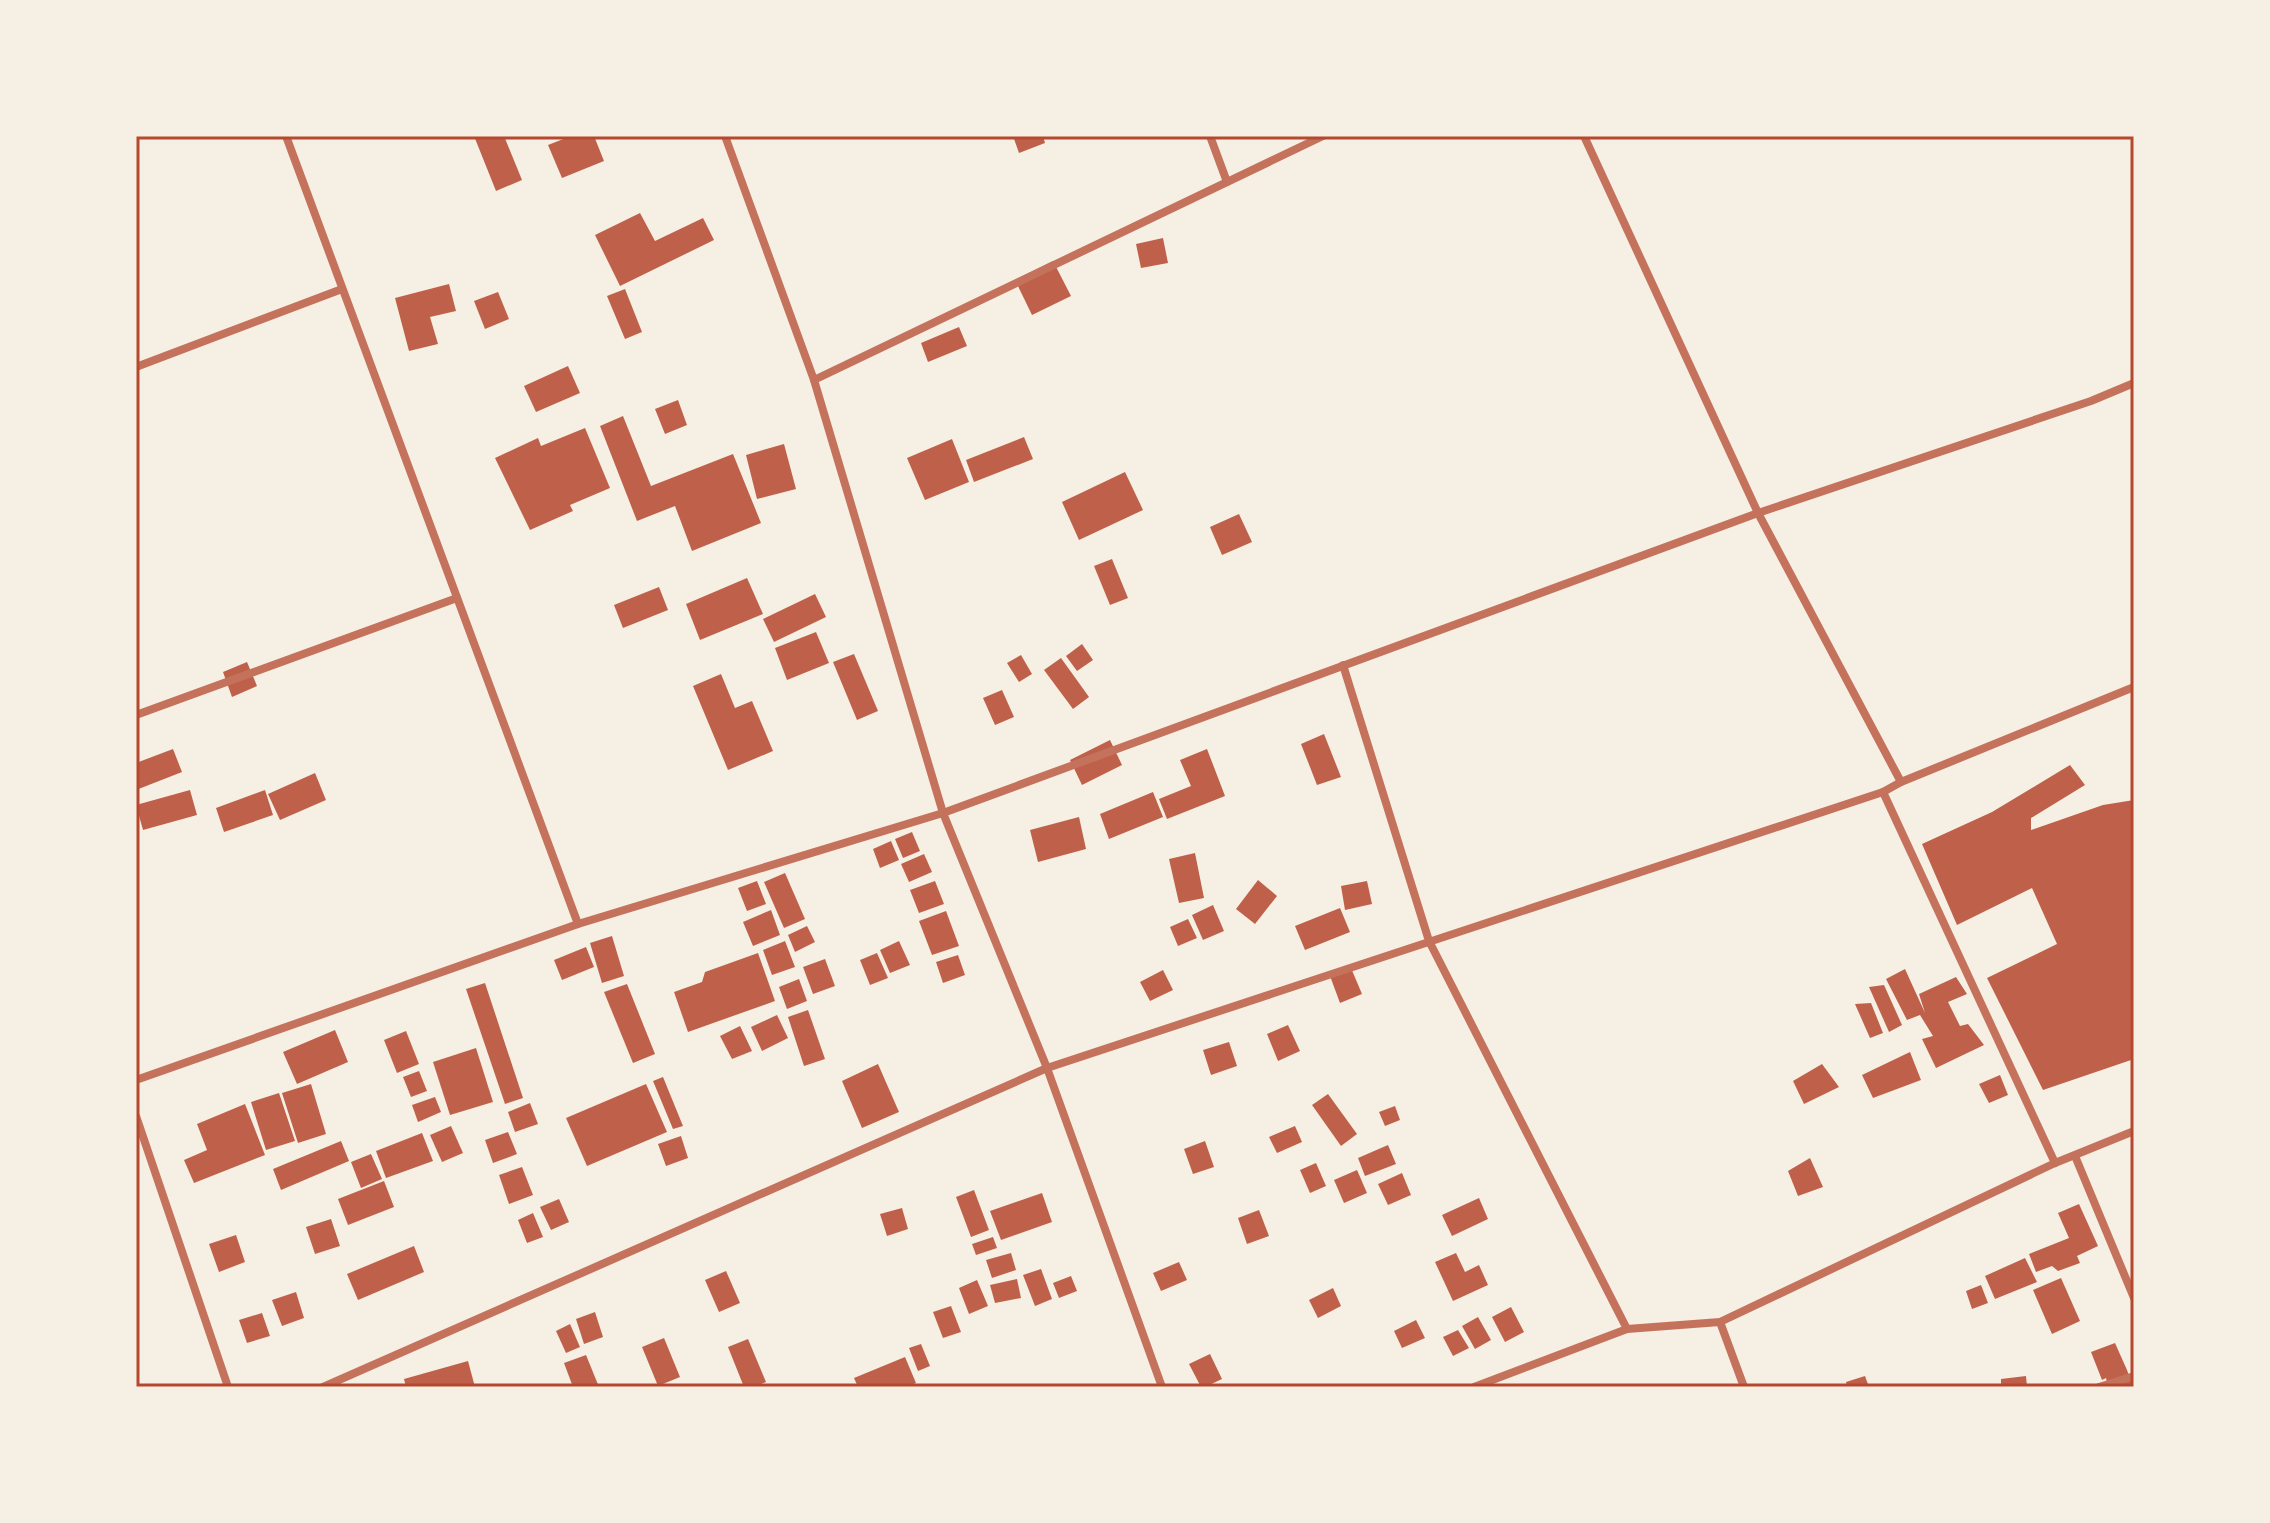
<svg xmlns="http://www.w3.org/2000/svg" width="2270" height="1523" viewBox="0 0 2270 1523" font-family="'Alegreya Sans',sans-serif">
	<style>
		.building { fill: #bf614a }
		.lines { fill: none; stroke-linecap: round; stroke-linejoin: round }
		.minor { stroke: #c5725c; stroke-width: 8 }
		.neatline { fill: none; stroke: #b5482f; stroke-width: 3 }
	</style>
	<rect width="100%" height="100%" fill="#f6efe4"/>
	<g class="building">
		<polygon points="474,136 504,136 522,180 496,191"/>
		<polygon points="571,136 594,136 604,161 562,178 548,145"/>
		<polygon points="1013,136 1043,136 1045,143 1019,153"/>
		<polygon points="640,213 655,241 703,218 714,240 620,286 595,235"/>
		<polygon points="1163,238 1168,263 1141,268 1136,244"/>
		<polygon points="1053,261 1071,296 1032,315 1015,280"/>
		<polygon points="449,284 456,311 430,317 438,344 409,351 395,298"/>
		<polygon points="625,289 642,332 625,339 607,296"/>
		<polygon points="498,292 509,319 485,329 474,301"/>
		<polygon points="959,327 967,346 928,362 921,343"/>
		<polygon points="568,366 580,393 536,412 524,386"/>
		<polygon points="678,400 687,425 665,434 655,409"/>
		<polygon points="623,416 651,486 733,454 761,523 692,551 675,506 637,521 600,426"/>
		<polygon points="585,428 610,488 570,505 573,511 530,530 495,458 538,438 541,446"/>
		<polygon points="1024,437 1033,459 974,482 966,460"/>
		<polygon points="952,439 969,482 925,500 907,458"/>
		<polygon points="784,444 796,489 757,499 746,455"/>
		<polygon points="1125,472 1143,510 1079,540 1062,502"/>
		<polygon points="1239,514 1252,542 1222,555 1210,527"/>
		<polygon points="1112,559 1128,598 1110,605 1094,566"/>
		<polygon points="747,578 763,614 700,640 686,604"/>
		<polygon points="659,587 668,610 623,628 614,605"/>
		<polygon points="815,594 826,617 774,642 763,619"/>
		<polygon points="816,632 829,663 787,680 775,648"/>
		<polygon points="1082,644 1093,660 1077,671 1066,656"/>
		<polygon points="854,654 878,711 857,720 833,662"/>
		<polygon points="1021,655 1032,674 1019,682 1007,663"/>
		<polygon points="1061,658 1089,697 1073,709 1044,670"/>
		<polygon points="247,662 257,686 232,697 223,672"/>
		<polygon points="721,674 735,708 752,701 773,751 728,770 693,686"/>
		<polygon points="1002,690 1014,717 995,725 983,698"/>
		<polygon points="1324,734 1341,777 1317,785 1301,744"/>
		<polygon points="1110,740 1122,765 1082,785 1070,760"/>
		<polygon points="173,749 182,772 136,790 136,763"/>
		<polygon points="1207,749 1225,796 1167,819 1159,799 1191,786 1180,760"/>
		<polygon points="2070,765 2085,785 2031,818 2031,830 2103,805 2134,800 2134,1059 2043,1090 1987,978 2057,944 2032,888 1957,925 1922,844 1992,812"/>
		<polygon points="315,773 326,800 280,820 268,794"/>
		<polygon points="190,790 197,815 143,830 136,805"/>
		<polygon points="265,790 273,815 224,832 216,808"/>
		<polygon points="1153,792 1163,817 1109,839 1100,814"/>
		<polygon points="1079,817 1086,849 1038,862 1030,830"/>
		<polygon points="912,832 920,851 903,858 895,839"/>
		<polygon points="891,841 899,860 880,868 873,849"/>
		<polygon points="1195,853 1204,898 1179,903 1169,859"/>
		<polygon points="924,854 932,872 909,882 901,864"/>
		<polygon points="785,873 805,919 784,928 764,882"/>
		<polygon points="1258,880 1277,896 1255,924 1236,909"/>
		<polygon points="757,881 766,904 747,911 738,888"/>
		<polygon points="935,881 944,904 919,913 910,890"/>
		<polygon points="1367,881 1372,904 1345,910 1341,886"/>
		<polygon points="1213,905 1224,931 1203,940 1192,915"/>
		<polygon points="1340,908 1350,932 1305,950 1295,926"/>
		<polygon points="771,910 780,935 753,946 743,922"/>
		<polygon points="946,911 959,946 932,955 919,921"/>
		<polygon points="1188,919 1197,938 1178,946 1170,927"/>
		<polygon points="807,926 815,942 795,952 788,935"/>
		<polygon points="612,936 624,976 602,983 590,943"/>
		<polygon points="785,941 795,967 772,975 763,950"/>
		<polygon points="899,941 910,965 890,973 880,950"/>
		<polygon points="586,947 594,967 562,980 554,960"/>
		<polygon points="758,953 775,1001 688,1032 674,992 702,982 705,972"/>
		<polygon points="877,953 888,978 870,985 860,960"/>
		<polygon points="958,955 965,975 943,983 936,962"/>
		<polygon points="825,959 835,986 813,994 803,967"/>
		<polygon points="1351,968 1362,994 1340,1003 1330,976"/>
		<polygon points="1905,969 1925,1013 1919,994 1956,977 1967,994 1948,1002 1960,1026 1968,1024 1984,1045 1936,1068 1922,1039 1933,1036 1920,1015 1907,1020 1886,979"/>
		<polygon points="1163,970 1173,990 1150,1001 1140,982"/>
		<polygon points="799,979 807,1001 787,1009 779,987"/>
		<polygon points="485,983 523,1098 505,1104 466,989"/>
		<polygon points="627,984 655,1054 633,1063 604,992"/>
		<polygon points="1884,985 1902,1025 1889,1032 1869,987"/>
		<polygon points="1871,1003 1883,1033 1870,1038 1855,1004"/>
		<polygon points="808,1010 825,1059 804,1066 788,1017"/>
		<polygon points="777,1015 788,1038 762,1051 751,1027"/>
		<polygon points="1288,1025 1300,1051 1278,1061 1267,1034"/>
		<polygon points="740,1026 752,1051 732,1059 720,1036"/>
		<polygon points="335,1030 348,1062 297,1084 283,1052"/>
		<polygon points="406,1031 419,1064 397,1073 384,1040"/>
		<polygon points="1229,1042 1237,1066 1211,1075 1203,1050"/>
		<polygon points="476,1048 493,1102 450,1115 433,1062"/>
		<polygon points="1910,1052 1921,1080 1873,1098 1862,1075"/>
		<polygon points="878,1064 899,1112 862,1128 842,1081"/>
		<polygon points="1822,1064 1839,1087 1804,1104 1793,1081"/>
		<polygon points="419,1071 427,1091 411,1097 403,1077"/>
		<polygon points="2000,1075 2008,1095 1989,1103 1979,1084"/>
		<polygon points="663,1077 683,1126 673,1129 653,1081"/>
		<polygon points="311,1084 326,1134 298,1143 282,1093"/>
		<polygon points="646,1084 667,1132 587,1166 566,1118"/>
		<polygon points="279,1093 295,1141 266,1150 251,1102"/>
		<polygon points="1328,1094 1357,1134 1341,1146 1312,1105"/>
		<polygon points="435,1097 441,1112 418,1122 412,1105"/>
		<polygon points="530,1103 538,1124 515,1132 508,1112"/>
		<polygon points="245,1104 265,1155 194,1183 184,1160 207,1150 197,1124"/>
		<polygon points="1395,1106 1400,1120 1385,1126 1379,1112"/>
		<polygon points="451,1126 463,1153 442,1162 430,1135"/>
		<polygon points="1295,1126 1302,1142 1277,1153 1269,1137"/>
		<polygon points="508,1132 517,1154 493,1163 485,1140"/>
		<polygon points="422,1133 433,1161 386,1178 376,1151"/>
		<polygon points="681,1136 688,1158 666,1166 658,1144"/>
		<polygon points="341,1141 349,1161 281,1190 273,1169"/>
		<polygon points="1205,1141 1214,1167 1193,1174 1184,1149"/>
		<polygon points="1388,1145 1396,1164 1365,1176 1358,1158"/>
		<polygon points="371,1154 382,1179 361,1188 351,1162"/>
		<polygon points="1810,1158 1823,1187 1798,1196 1788,1171"/>
		<polygon points="1316,1163 1326,1186 1310,1193 1300,1170"/>
		<polygon points="522,1167 533,1195 509,1204 499,1175"/>
		<polygon points="1357,1170 1367,1193 1344,1203 1334,1180"/>
		<polygon points="1402,1173 1411,1195 1388,1205 1378,1184"/>
		<polygon points="384,1181 394,1207 348,1225 338,1199"/>
		<polygon points="974,1190 989,1230 971,1237 956,1197"/>
		<polygon points="1042,1193 1052,1222 1001,1240 990,1211"/>
		<polygon points="1479,1198 1488,1219 1452,1236 1442,1215"/>
		<polygon points="559,1199 569,1222 551,1230 540,1207"/>
		<polygon points="2079,1204 2098,1246 2077,1256 2080,1263 2058,1271 2052,1266 2036,1272 2029,1254 2069,1238 2058,1213"/>
		<polygon points="902,1208 908,1229 887,1236 880,1214"/>
		<polygon points="1259,1210 1269,1236 1247,1244 1238,1218"/>
		<polygon points="533,1213 543,1237 527,1243 518,1220"/>
		<polygon points="331,1219 340,1246 315,1254 306,1227"/>
		<polygon points="236,1235 245,1262 219,1272 209,1244"/>
		<polygon points="993,1237 997,1248 976,1255 972,1244"/>
		<polygon points="414,1246 424,1272 358,1300 347,1274"/>
		<polygon points="1011,1253 1016,1270 992,1278 986,1260"/>
		<polygon points="1456,1253 1465,1272 1479,1265 1488,1285 1453,1301 1435,1262"/>
		<polygon points="2025,1258 2037,1282 1995,1299 1985,1276"/>
		<polygon points="1179,1262 1187,1280 1161,1291 1153,1273"/>
		<polygon points="1041,1269 1052,1299 1035,1306 1023,1275"/>
		<polygon points="726,1271 740,1303 719,1312 705,1280"/>
		<polygon points="1071,1276 1077,1291 1059,1298 1053,1283"/>
		<polygon points="2061,1278 2080,1321 2052,1334 2033,1290"/>
		<polygon points="1017,1279 1021,1298 995,1303 990,1285"/>
		<polygon points="977,1280 988,1306 969,1314 959,1288"/>
		<polygon points="1981,1285 1988,1303 1972,1309 1966,1291"/>
		<polygon points="1333,1288 1341,1306 1318,1318 1309,1300"/>
		<polygon points="296,1292 304,1318 282,1326 272,1300"/>
		<polygon points="951,1306 961,1332 943,1338 933,1312"/>
		<polygon points="1511,1307 1524,1332 1505,1342 1492,1317"/>
		<polygon points="595,1312 603,1337 584,1344 576,1319"/>
		<polygon points="262,1313 270,1336 247,1343 239,1320"/>
		<polygon points="1478,1317 1491,1340 1475,1349 1462,1326"/>
		<polygon points="1416,1320 1425,1338 1402,1348 1394,1331"/>
		<polygon points="570,1324 580,1347 566,1353 556,1331"/>
		<polygon points="1458,1330 1469,1348 1453,1356 1443,1337"/>
		<polygon points="664,1338 680,1377 658,1386 642,1347"/>
		<polygon points="748,1339 766,1382 754,1387 744,1387 728,1347"/>
		<polygon points="2115,1343 2127,1370 2133,1387 2108,1387 2106,1378 2102,1380 2091,1352"/>
		<polygon points="921,1344 930,1366 918,1371 909,1348"/>
		<polygon points="1210,1354 1222,1379 1205,1387 1201,1387 1189,1364"/>
		<polygon points="586,1355 599,1387 573,1387 564,1363"/>
		<polygon points="905,1357 916,1383 907,1387 858,1387 854,1378"/>
		<polygon points="468,1361 475,1387 406,1387 404,1379"/>
		<polygon points="1865,1376 1869,1387 1847,1387 1846,1382"/>
		<polygon points="2026,1376 2027,1387 2001,1387 2001,1379"/>
	</g>
	<g class="lines">
		<g class="minor">
			<polyline points="286,136 578,924"/>
			<polyline points="725,136 814,380 943,813 1047,1068 1162,1387"/>
			<polyline points="1210,136 1227,182"/>
			<polyline points="1584,136 1758,513 1901,782"/>
			<polyline points="136,367 342,289"/>
			<polyline points="814,380 1323,136"/>
			<polyline points="1343,665 1429,941 1627,1329"/>
			<polyline points="136,715 457,598"/>
			<polyline points="1883,792 2055,1163"/>
			<polyline points="136,1080 578,924 943,813 1758,513 2091,401 2134,383"/>
			<polyline points="136,1116 228,1387"/>
			<polyline points="2075,1156 2134,1298"/>
			<polyline points="1720,1322 1744,1387"/>
			<polyline points="323,1387 1047,1068 1883,792 1901,782 2134,687"/>
			<polyline points="1474,1387 1627,1329 1720,1322 2055,1163 2134,1131"/>
			<polyline points="2099,1387 2134,1376"/>
		</g>
	</g>
	<rect width="2270" height="1523" fill="none" stroke="#f6efe4" stroke-width="276"/>
	<rect x="138" y="138" width="1994" height="1247" class="neatline"/>
</svg>
